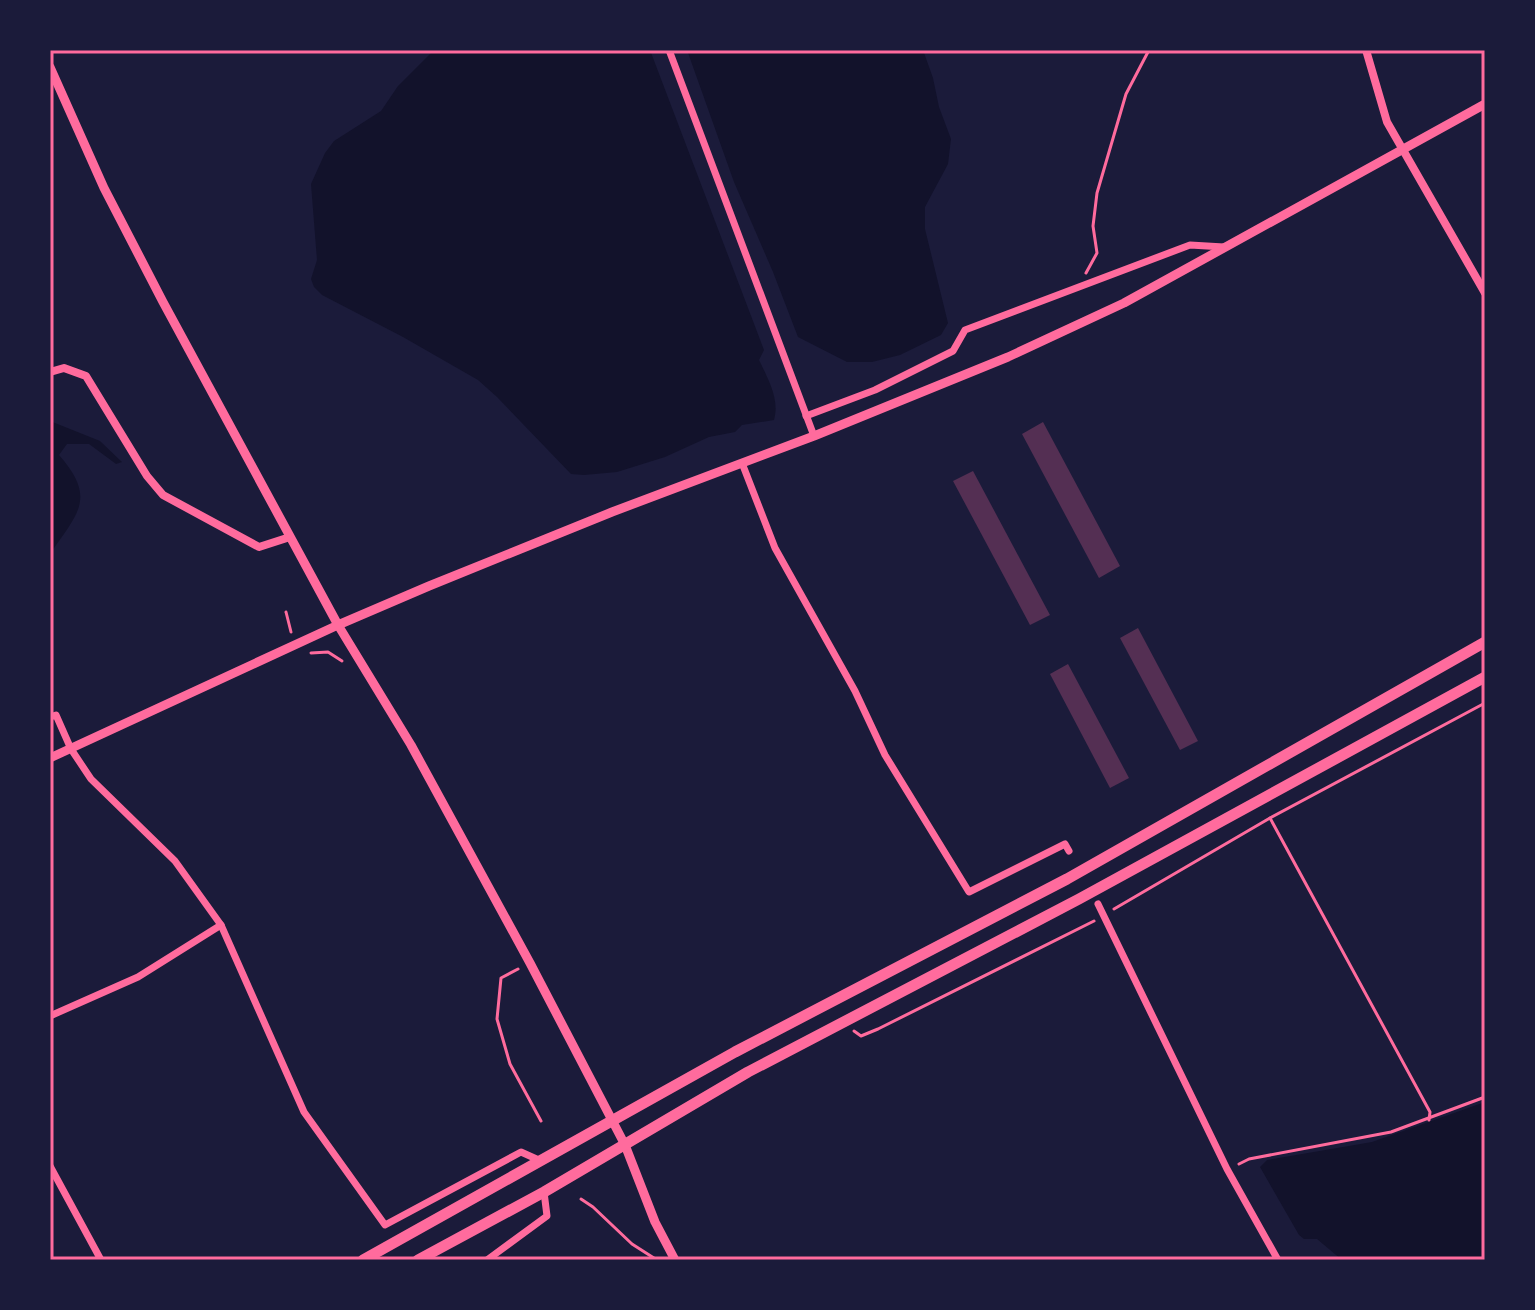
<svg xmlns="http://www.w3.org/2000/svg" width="1535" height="1310" viewBox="0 0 1535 1310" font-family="Overpass,sans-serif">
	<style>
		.water { fill: #12122b }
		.building { fill: #542f53 }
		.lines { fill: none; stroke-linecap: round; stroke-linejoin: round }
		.path { stroke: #ff6b9d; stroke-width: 3 }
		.minor { stroke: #ff6b9d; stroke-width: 7 }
		.tertiary { stroke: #ff6b9d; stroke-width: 8 }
		.secondary { stroke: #ff6b9d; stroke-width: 9 }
		.trunk { stroke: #ff6b9d; stroke-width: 11 }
		.neatline { fill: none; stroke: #ff6b9d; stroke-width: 3 }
	</style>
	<rect width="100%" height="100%" fill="#1b1b3a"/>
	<g class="water">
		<path d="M 434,50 L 650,50 L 764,350 L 759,360 C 768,379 780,399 774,420 L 742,425 L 735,432 L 709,437 L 665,457 L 617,472 L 584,475 L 571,474 L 497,397 L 478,380 L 403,337 L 322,295 L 314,287 L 311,279 L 317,260 L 311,184 L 325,153 L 334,141 L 381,111 L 398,86 Z"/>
		<polygon points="687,50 923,50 933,78 939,107 951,139 948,164 925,207 925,229 948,323 941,335 900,355 872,362 847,362 798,337 773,272 734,182"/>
		<path d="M 50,421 L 100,441 L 122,462 L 116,464 L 89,444 L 67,444 L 59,455 C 97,498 78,513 50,554 Z"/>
		<polygon points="1485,1102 1485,1260 1342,1260 1317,1239 1304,1239 1299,1235 1260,1167 1267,1160 1372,1142"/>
	</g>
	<g class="building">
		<polygon points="1043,422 1120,566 1099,578 1022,434"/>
		<polygon points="973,471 1050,615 1030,625 953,481"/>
		<polygon points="1138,628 1198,741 1180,750 1120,638"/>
		<polygon points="1068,664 1129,778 1110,788 1050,674"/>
	</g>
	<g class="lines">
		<g class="path">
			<polyline points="1086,273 1097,253 1093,226 1097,193 1126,94 1149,50"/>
			<polyline points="286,612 291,632"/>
			<polyline points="311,653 328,652 342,661"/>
			<polyline points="1270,818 1430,1112 1429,1120"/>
			<polyline points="1114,909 1270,818 1485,703"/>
			<polyline points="518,969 501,978 497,1019 510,1064 541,1121"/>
			<polyline points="854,1031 861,1036 878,1029 1094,921"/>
			<polyline points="1239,1164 1249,1159 1391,1132 1485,1097"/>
			<polyline points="581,1199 593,1207 632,1244 657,1260"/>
		</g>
		<g class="minor">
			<polyline points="669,50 814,436"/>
			<polyline points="806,416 875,390 953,351 965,330 1190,245 1224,247"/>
			<polyline points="742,463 775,548 855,691 885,755 969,892 1065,844 1069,851"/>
			<polyline points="50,717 56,715 71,749 91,779 175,861 221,925 304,1112 385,1225 521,1152 541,1161"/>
			<polyline points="1098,904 1227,1169 1278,1260"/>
			<polyline points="50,1016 138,977 221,925"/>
			<polyline points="50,1166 101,1260"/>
			<polyline points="487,1260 547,1216 544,1192"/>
		</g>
		<g class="tertiary">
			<polyline points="1366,50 1387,122 1485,293"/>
			<polyline points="50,372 64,368 86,376 147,476 163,495 259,547 290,537"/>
		</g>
		<g class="secondary">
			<polyline points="50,67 104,188 163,302 338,625 411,745 530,963 625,1145 655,1222 675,1260"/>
			<polyline points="50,758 338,625 429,586 612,512 814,436 1008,357 1124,303 1485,104"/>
		</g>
		<g class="trunk">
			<polyline points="363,1260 735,1052 1067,879 1485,642"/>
			<polyline points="418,1260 544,1192 748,1072 1079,899 1485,677"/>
		</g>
	</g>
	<rect width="1535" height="1310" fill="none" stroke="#1b1b3a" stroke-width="104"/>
	<rect x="52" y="52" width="1431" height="1206" class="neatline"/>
</svg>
